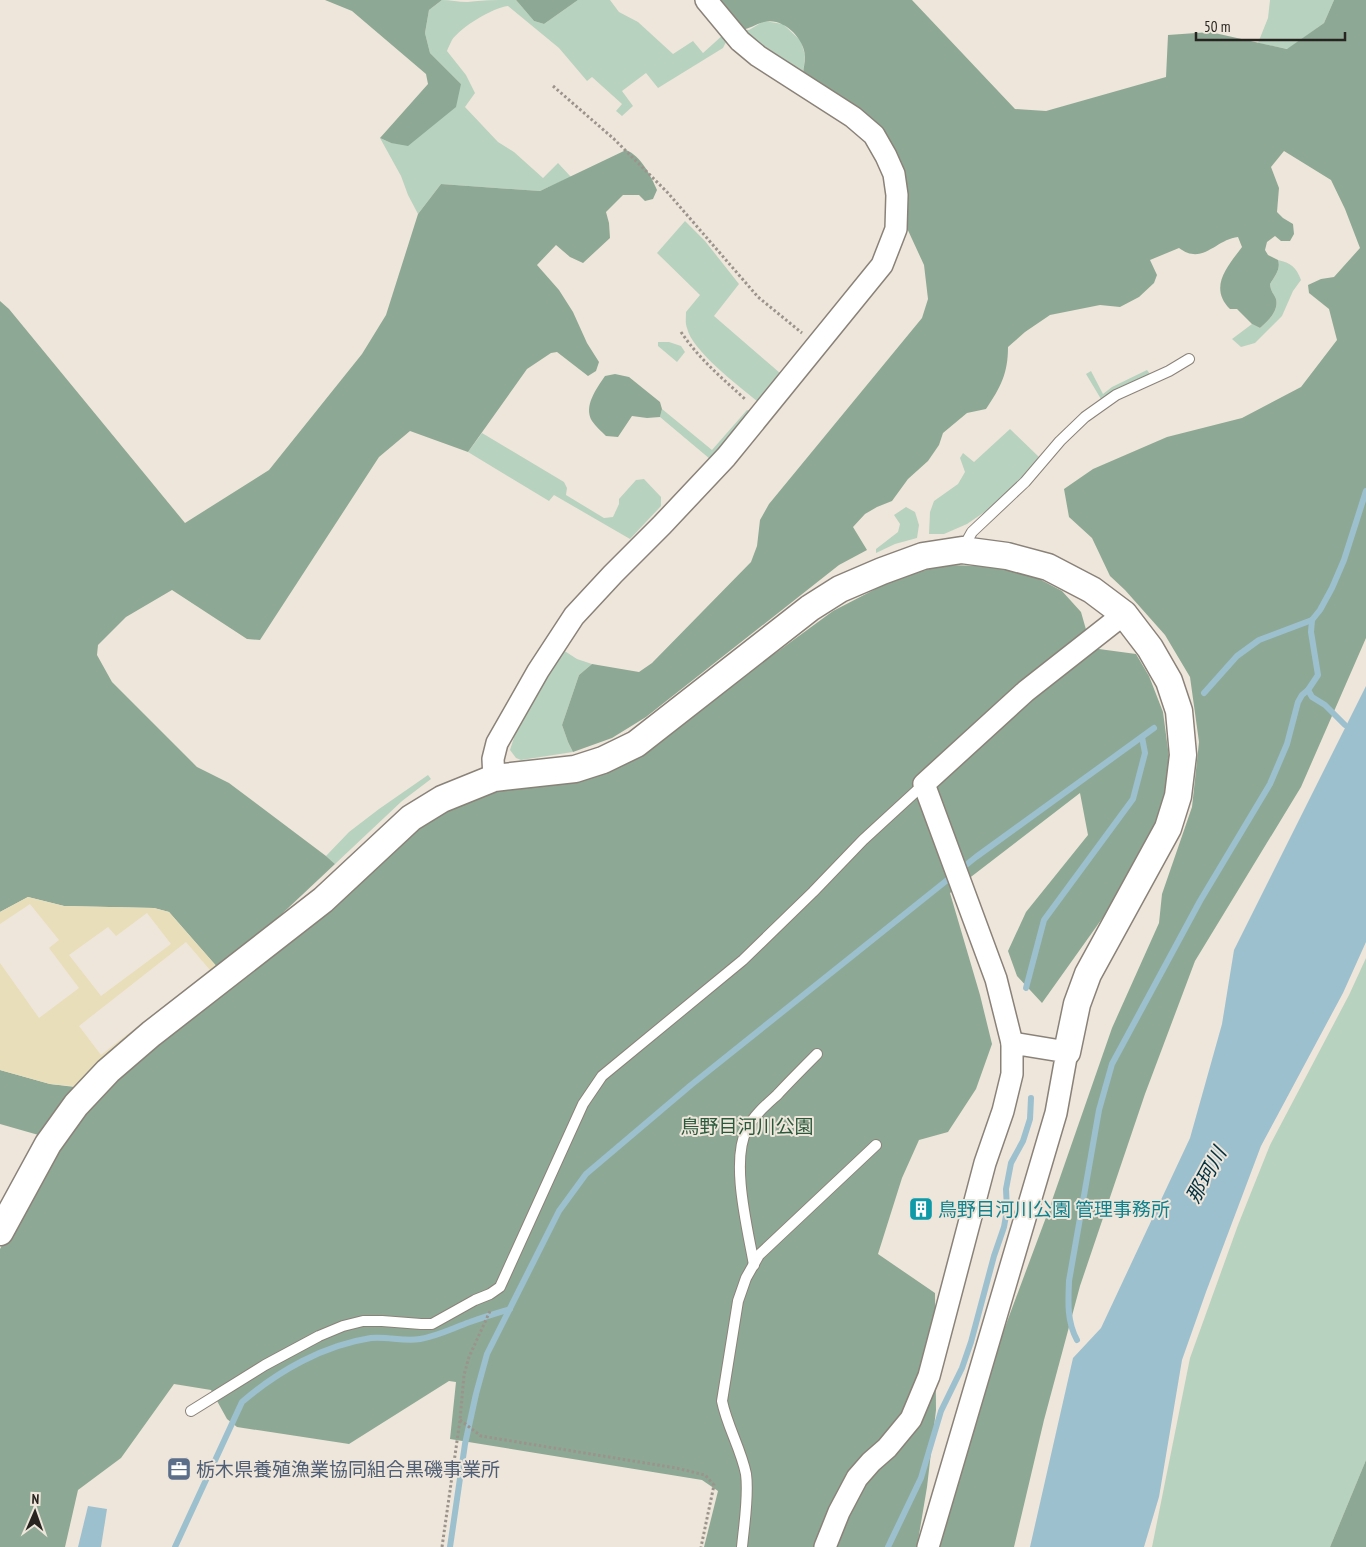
<svg xmlns="http://www.w3.org/2000/svg" width="1366" height="1547" viewBox="0 0 1366 1547" font-family="'PT Sans Narrow','Noto Sans JP',sans-serif">
	<style>
		.green { fill: #b8d2c0 }
		.forest { fill: #8da995 }
		.sand { fill: #e8deb9; fill-rule: evenodd }
		.water { fill: #9dc0cf }
		.lines { fill: none; stroke-linecap: round; stroke-linejoin: round }
		.stream { stroke: #9dc0cf; stroke-width: 6 }
		.service-casing { stroke: #8a8279; stroke-width: 12 }
		.minor-casing { stroke: #8a8279; stroke-width: 24 }
		.tertiary-casing { stroke: #8a8279; stroke-width: 29 }
		.path { stroke: #9b948c; stroke-width: 3; stroke-dasharray: 2.5 2.5; stroke-linecap: butt }
		.service { stroke: #fff; stroke-width: 10 }
		.minor { stroke: #fff; stroke-width: 21 }
		.tertiary { stroke: #fff; stroke-width: 26 }
		.labels { text-anchor: middle; dominant-baseline: central; stroke-width: 4; stroke-linejoin: round; paint-order: stroke }
		.park-label { font-size: 19px; fill: #29593b; stroke: #efe6db }
		.culture-label { font-size: 19px; fill: #0d838f; stroke: #efe6db; text-anchor: start }
		.service-label { font-size: 19px; fill: #4e5e75; stroke: #efe6db; text-anchor: start }
		.water-label { font-size: 20px; font-style: italic; fill: #003242; stroke: #efe6db }
	</style>
	<rect width="100%" height="100%" fill="#efe6db"/>
	<g class="green">
		<path d="M 442,0 C 450,0 459,2 467,2 C 483,0 500,0 516,0 L 534,21 L 544,24 L 578,0 L 610,0 L 619,12 L 638,22 L 673,54 L 693,41 L 703,53 L 724,34 L 727,40 L 723,48 L 658,88 L 646,73 L 622,91 L 633,106 L 622,116 L 616,111 L 622,104 L 592,77 L 587,81 L 559,48 L 508,6 C 492,8 461,27 452,40 C 450,44 448,48 447,51 L 466,75 L 475,93 L 465,107 L 498,142 L 514,152 L 543,178 L 558,163 L 571,177 L 540,191 L 441,184 L 418,214 L 408,195 L 401,176 L 380,138 L 391,143 L 461,84 L 430,53 L 425,33 L 429,10 Z"/>
		<polygon points="1270,0 1334,0 1324,23 1288,49 1258,43 1268,18"/>
		<polygon points="764,21 783,24 801,41 805,55 803,76 749,39 741,30 749,30"/>
		<path d="M 685,221 L 705,241 L 739,284 L 714,316 L 780,373 L 757,401 C 739,386 692,351 687,328 C 685,323 686,317 686,312 L 700,295 L 657,253 Z"/>
		<path d="M 1278,260 C 1291,263 1296,267 1301,280 L 1293,291 L 1282,316 L 1255,343 L 1241,347 L 1232,339 L 1252,324 L 1260,328 C 1268,321 1279,311 1276,299 C 1274,293 1271,293 1270,284 C 1275,276 1281,269 1278,260 Z"/>
		<polygon points="658,342 669,342 681,346 685,352 677,362 658,346"/>
		<polygon points="1147,370 1150,374 1115,389 1101,399 1086,374 1091,371 1103,394 1112,387"/>
		<polygon points="662,409 712,450 747,410 750,411 710,459 660,417"/>
		<polygon points="1010,429 1039,457 1015,485 986,511 967,524 944,534 929,534 930,512 934,501 958,484 965,472 960,458 963,453 974,462"/>
		<polygon points="482,433 564,482 567,488 566,495 604,518 613,517 619,504 619,499 636,480 644,479 661,497 661,506 630,539 554,495 549,501 468,452"/>
		<polygon points="906,507 915,512 919,525 917,538 895,544 876,553 876,549 898,532 900,524 894,515"/>
		<polygon points="563,650 577,659 592,664 579,675 562,725 568,742 573,752 521,760 516,758 510,750 517,728"/>
		<polygon points="428,775 431,779 402,801 335,864 326,856 349,832 379,809"/>
		<polygon points="1366,958 1366,1460 1330,1547 1152,1547 1190,1358 1238,1225 1270,1145 1349,995"/>
	</g>
	<g class="forest">
		<polygon points="325,0 442,0 429,10 425,33 430,53 461,84 456,107 408,146 391,143 380,138 428,84 426,74 352,11"/>
		<polygon points="516,0 578,0 544,24 534,21"/>
		<path d="M 699,0 L 912,0 L 1015,109 L 1046,111 L 1166,77 L 1168,35 L 1210,32 L 1287,49 L 1324,23 L 1334,0 L 1366,0 L 1366,638 L 1301,787 L 1195,961 L 1145,1094 L 1080,1286 L 1044,1420 L 1014,1547 L 937,1547 L 983,1386 L 1048,1212 L 1112,1028 L 1159,923 L 1162,894 L 1192,807 L 1199,742 L 1190,677 L 1165,635 L 1125,590 L 1110,576 L 1092,538 L 1069,517 L 1064,489 L 1093,469 L 1167,437 L 1242,418 L 1301,387 L 1337,340 L 1329,309 L 1309,293 L 1308,285 L 1321,279 L 1334,277 L 1360,248 L 1345,209 L 1331,180 L 1284,151 L 1271,167 L 1279,188 L 1277,212 L 1283,218 L 1293,224 L 1294,234 L 1290,241 L 1281,241 L 1275,236 L 1267,242 L 1265,250 L 1268,255 L 1278,260 C 1281,269 1275,276 1270,284 C 1271,293 1274,293 1276,299 C 1279,311 1268,321 1260,328 L 1252,324 L 1237,309 L 1230,309 C 1208,287 1228,266 1242,247 L 1238,237 C 1216,239 1203,266 1179,248 L 1150,260 L 1157,275 L 1154,283 L 1139,297 L 1120,307 L 1100,305 L 1050,315 L 1025,332 L 1008,347 C 1008,373 1001,387 986,409 L 967,413 L 943,433 L 939,445 L 928,461 L 908,479 L 892,501 L 877,507 L 865,514 L 853,527 L 867,550 L 839,565 L 646,717 L 612,738 L 573,752 L 568,742 L 562,725 L 579,675 L 592,664 L 639,672 L 652,663 L 751,562 L 757,546 L 760,520 L 769,504 L 922,318 L 928,299 L 924,265 L 906,226 L 895,151 L 874,120 L 803,76 C 803,70 805,63 805,56 C 804,38 783,17 764,22 C 755,24 750,29 741,30 Z"/>
		<path d="M 626,150 C 641,156 651,176 657,190 L 653,199 L 645,201 L 639,195 L 623,195 L 606,212 L 609,223 L 610,238 L 583,263 L 570,257 L 556,245 L 537,265 L 559,290 L 573,312 L 587,343 L 599,362 L 596,371 L 588,376 L 557,352 L 551,353 L 527,369 L 468,452 L 410,431 L 379,457 L 260,640 L 247,639 L 172,590 L 126,617 L 98,645 L 97,655 L 112,682 L 197,767 L 229,783 L 326,856 L 335,864 L 269,926 L 218,968 L 169,912 L 154,908 L 64,906 L 28,897 L 0,912 L 0,301 L 9,309 L 185,523 L 269,470 L 362,354 L 386,315 L 418,214 L 441,184 L 540,191 Z"/>
		<path d="M 615,374 L 629,377 L 660,402 L 662,409 L 660,417 L 647,418 L 632,416 L 618,437 L 606,436 C 602,432 596,427 592,421 C 583,406 597,388 605,376 Z"/>
		<polygon points="942,565 992,566 1030,574 1062,591 1081,612 1087,633 1099,649 1136,654 1149,676 1163,712 1169,757 1164,798 1153,837 1126,885 1042,1003 1017,976 1008,951 1026,912 1088,835 1080,793 950,893 980,995 992,1044 976,1089 948,1132 919,1140 902,1178 878,1254 935,1293 936,1410 927,1487 917,1547 704,1547 718,1491 702,1480 450,1439 456,1382 449,1381 349,1444 237,1427 227,1419 211,1390 174,1384 121,1458 78,1490 65,1547 0,1547 0,1249 56,1140 0,1124 0,1070 50,1084 100,1090 413,829 473,792 639,753 833,611 891,581"/>
		<polygon points="1366,1460 1366,1547 1330,1547"/>
	</g>
	<path class="sand" d="M 28,897 L 64,906 L 154,908 L 169,912 L 218,968 L 82,1087 L 50,1084 L 0,1070 L 0,963 L 39,1018 L 79,988 L 49,948 L 59,940 L 30,904 L 0,924 L 0,912 ZM 147,913 L 171,944 L 101,996 L 69,955 L 108,927 L 116,936 ZM 186,942 L 210,970 L 101,1055 L 79,1026 Z"/>
	<g class="water">
		<polygon points="1366,686 1366,942 1343,993 1261,1146 1206,1292 1182,1360 1159,1497 1144,1547 1030,1547 1073,1358 1101,1328 1190,1138 1222,1024 1234,950"/>
		<polygon points="88,1506 107,1509 101,1547 78,1547"/>
	</g>
	<g class="lines">
		<g class="stream">
			<polyline points="1204,693 1237,656 1259,640 1312,620"/>
			<polyline points="1345,725 1325,705 1312,697 1308,690 1318,675 1311,632 1312,620 1320,610 1332,588 1344,560 1366,491"/>
			<polyline points="1026,988 1044,920 1133,799 1145,753 1142,737"/>
			<path d="M 1077,1340 C 1067,1322 1068,1302 1069,1281 L 1099,1110 L 1112,1064 L 1200,901 L 1270,784 L 1287,744 L 1298,702 L 1302,695 L 1308,690"/>
			<path d="M 175,1547 L 242,1402 C 278,1371 324,1345 371,1338 C 387,1336 404,1342 420,1339 C 438,1336 453,1328 470,1322 C 483,1317 497,1313 510,1309"/>
			<polyline points="450,1547 465,1444 476,1394 487,1354 559,1211 586,1174 691,1085 976,857 1154,728"/>
			<polyline points="888,1547 921,1478 941,1411 962,1368 971,1342 994,1256 1004,1227 1007,1210 1006,1189 1011,1163 1023,1141 1030,1119 1031,1098"/>
		</g>
		<defs>
			<g id="service">
				<polyline points="963,548 972,532 1025,482 1060,441 1085,417 1116,395 1169,371 1189,359"/>
				<path d="M 754,1265 C 748,1230 730,1161 747,1129 C 754,1115 766,1105 777,1095 C 790,1081 804,1067 817,1054"/>
				<polyline points="191,1411 265,1365 319,1336 343,1326 363,1321 382,1321 421,1324 432,1324 475,1300 490,1294 500,1287 583,1104 602,1076 743,960 813,892 863,840 924,784"/>
				<path d="M 742,1547 C 744,1525 749,1496 746,1474 C 741,1449 727,1426 722,1401 L 738,1301 L 746,1278 L 759,1255 L 876,1145"/>
			</g>
			<g id="minor">
				<polyline points="494,778 493,759 497,743 538,671 574,616 613,574 662,525 726,457 882,265 896,229 897,195 894,174 886,156 874,135 853,117 758,56 740,41 706,0"/>
				<polyline points="1012,1043 996,979 924,784 1026,691 1124,614"/>
				<polyline points="825,1547 839,1512 857,1478 871,1462 887,1448 911,1419 929,1376 985,1163 1003,1111 1012,1074 1012,1043 1067,1052 1056,1113 928,1547"/>
			</g>
			<polyline id="tertiary" points="0,1232 48,1144 76,1105 108,1071 151,1034 323,900 411,818 442,799 494,778 575,769 603,760 636,744 810,608 840,589 882,571 923,556 962,550 1007,556 1048,567 1092,590 1124,614 1150,648 1169,681 1179,711 1183,755 1178,796 1168,828 1088,974 1077,1004 1067,1052"/>
		</defs>
		<use href="#service" class="service-casing"/>
		<use href="#minor" class="minor-casing"/>
		<use href="#tertiary" class="tertiary-casing"/>
		<g class="path">
			<polyline points="553,86 614,139 668,193 758,297 802,333"/>
			<path d="M 681,332 C 699,359 722,378 746,400"/>
			<polyline points="460,1420 481,1436 676,1468 705,1475 714,1485 701,1547"/>
			<polyline points="442,1547 460,1420 464,1375 469,1357 490,1311"/>
		</g>
		<use href="#service" class="service"/>
		<use href="#minor" class="minor"/>
		<use href="#tertiary" class="tertiary"/>
	</g>
	<defs>
		<symbol id="building-square" viewBox="-11 -11 22 22"><rect x="-9" y="-9" width="18" height="18" rx="4" fill="#0f9aa8" stroke="#efe6db"/><path d="M-4-6H4V6H1V3H-1V6H-4ZM-2.5-4.3h1.7v1.8h-1.7ZM.8-4.3h1.7v1.8H.8ZM-2.5-1h1.7V.8h-1.7ZM.8-1h1.7V.8H.8Z" fill="#fff"/></symbol>
		<symbol id="office-square" viewBox="-11 -11 22 22"><rect x="-9" y="-9" width="18" height="18" rx="4" fill="#5c6f8a" stroke="#efe6db"/><path d="M-6-3h4V-5.5h4V-3h4V5H-6ZM-1-4.5V-3h2v-1.5ZM-6 0V1H6V0Z" fill="#fff"/></symbol>
	</defs>
	<g fill-rule="evenodd">
		<use href="#building-square" x="907" y="1195" width="28" height="28"/>
		<use href="#office-square" x="165" y="1455" width="28" height="28"/>
	</g>
	<g class="labels">
		<g class="park-label">
			<text x="747" y="1126">鳥野目河川公園</text>
		</g>
		<g class="culture-label">
			<text x="938" y="1209">鳥野目河川公園 管理事務所</text>
		</g>
		<g class="service-label">
			<text x="196" y="1469">栃木県養殖漁業協同組合黒磯事業所</text>
		</g>
		<g class="water-label">
			<text transform="translate(1206 1175) rotate(-61)">那珂川</text>
		</g>
	</g>
	<g transform="translate(35 1512) rotate(2)" stroke="#efe6db" stroke-width="4" paint-order="stroke">
	<path d="M0-4L9 19L0 12L-9 19Z" fill="#272420"/>
	<text y="-8" font-size="14" font-weight="bold" text-anchor="middle" fill="#272420">N</text>
	</g>
	<path d="M1196 32v8h149v-8" fill="none" stroke="#272420" stroke-width="2.5"/>
	<text x="1204" y="32" font-size="15" fill="#272420" stroke="#efe6db" stroke-width="4" paint-order="stroke">50 m</text>
</svg>
